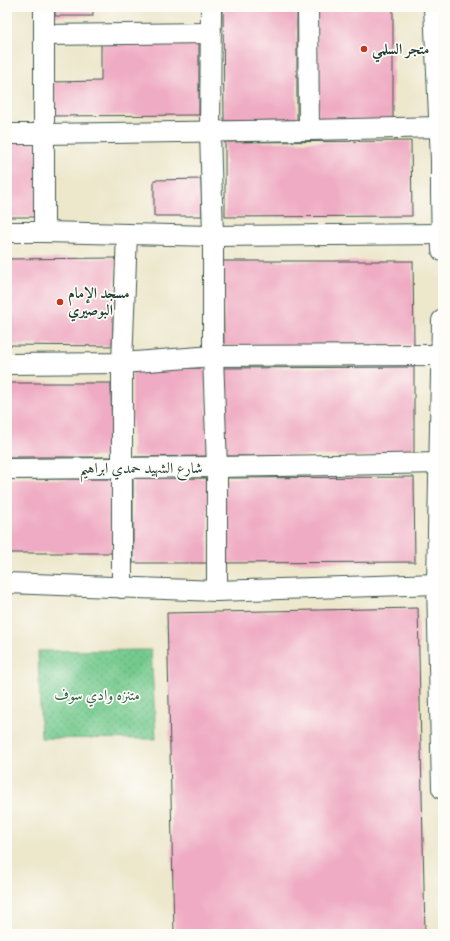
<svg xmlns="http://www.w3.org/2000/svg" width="450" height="941" viewBox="0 0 450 941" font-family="'IM FELL DW Pica',Amiri,serif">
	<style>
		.park { fill: url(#park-dots); stroke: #4a8461 }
		.building { fill: #efabc3 }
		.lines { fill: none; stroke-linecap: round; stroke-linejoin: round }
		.street-casing { stroke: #3e564b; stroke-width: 22 }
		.secondary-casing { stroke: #3e564b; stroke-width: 24 }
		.street { stroke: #fff; stroke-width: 20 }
		.secondary { stroke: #fff; stroke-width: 22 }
		.poi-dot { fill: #c8321e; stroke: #fdfcf7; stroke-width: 1.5 }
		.labels { text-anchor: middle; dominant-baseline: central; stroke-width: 3.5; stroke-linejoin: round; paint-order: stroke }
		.poi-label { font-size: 15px; font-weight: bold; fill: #1f3d34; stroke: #fdfcf7; text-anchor: start }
		.street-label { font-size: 15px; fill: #1f3d34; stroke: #fdfcf7 }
		.park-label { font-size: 15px; fill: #34604a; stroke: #fdfcf7 }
	</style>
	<defs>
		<pattern id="park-dots" width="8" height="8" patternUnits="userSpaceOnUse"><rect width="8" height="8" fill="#75ca8e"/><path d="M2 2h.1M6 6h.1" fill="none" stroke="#5fa575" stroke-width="1.8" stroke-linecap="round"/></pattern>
	</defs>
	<rect width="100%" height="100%" fill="#fdfcf7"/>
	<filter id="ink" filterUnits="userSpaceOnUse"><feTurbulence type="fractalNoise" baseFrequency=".025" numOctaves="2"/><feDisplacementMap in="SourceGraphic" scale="8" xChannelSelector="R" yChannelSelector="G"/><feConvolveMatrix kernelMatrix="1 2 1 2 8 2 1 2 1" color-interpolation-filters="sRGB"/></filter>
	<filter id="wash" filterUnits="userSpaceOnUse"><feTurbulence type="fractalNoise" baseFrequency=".012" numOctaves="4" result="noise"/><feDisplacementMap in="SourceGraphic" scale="16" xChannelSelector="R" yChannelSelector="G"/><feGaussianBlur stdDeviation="0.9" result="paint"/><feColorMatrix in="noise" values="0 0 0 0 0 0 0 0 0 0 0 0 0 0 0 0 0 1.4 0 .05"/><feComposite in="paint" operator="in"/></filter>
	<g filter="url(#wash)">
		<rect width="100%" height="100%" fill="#ede7cc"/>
		<polygon class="park" points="151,650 156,739 41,738 38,651"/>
		<g id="blocks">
			<g class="building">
				<rect x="55" y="7" width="38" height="9"/>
				<polygon points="223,7 297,7 297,120 224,121"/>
				<polygon points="317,7 393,7 393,120 318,120"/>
				<polygon points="101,43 199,43 199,115 51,116 51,82 101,81"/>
				<polygon points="411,141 412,216 225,217 225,142"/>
				<polygon points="7,142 37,142 38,217 7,217"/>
				<polygon points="201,179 202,216 154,216 154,180"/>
				<polygon points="116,258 112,346 7,345 7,259"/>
				<polygon points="223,261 413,261 414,345 224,346"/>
				<polygon points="414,367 414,456 224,456 223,368"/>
				<polygon points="207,368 208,456 132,457 132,369"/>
				<polygon points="7,383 111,383 112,457 7,457"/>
				<polygon points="414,477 415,562 224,563 224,478"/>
				<rect x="133" y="478" width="75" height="85"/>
				<rect x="7" y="479" width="105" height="74"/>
				<polygon points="418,608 425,934 174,934 167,613"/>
			</g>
		</g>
	</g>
	<g filter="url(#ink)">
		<use href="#blocks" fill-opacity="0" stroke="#3e564b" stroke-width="1"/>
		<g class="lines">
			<defs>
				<g id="street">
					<polyline points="44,7 44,232"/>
					<polyline points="211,7 210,131 213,236 213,356 217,467 217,591"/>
					<polyline points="308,7 309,130"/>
					<polyline points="44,35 210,33"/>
					<polyline points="7,134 44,134 309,130 441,127"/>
					<polyline points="7,232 44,232 213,236 443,234"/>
					<polyline points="7,364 122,363 213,356 442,355"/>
					<polyline points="7,469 217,467 443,463"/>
					<polyline points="7,583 217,591 438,584"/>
					<polyline points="122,588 122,363 127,234"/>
				</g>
				<g id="secondary">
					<polyline points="435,7 442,160 442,193 443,250"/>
					<polyline points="443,321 438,584 443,788"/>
				</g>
			</defs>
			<use href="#street" class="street-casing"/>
			<use href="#secondary" class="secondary-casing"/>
			<use href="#street" class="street"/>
			<use href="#secondary" class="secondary"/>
		</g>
	</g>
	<g class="poi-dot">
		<circle cx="364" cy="49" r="4"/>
		<circle cx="60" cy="302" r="4"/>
	</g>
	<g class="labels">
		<g class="poi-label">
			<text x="372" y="49">متجر السلمي</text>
			<text x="68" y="293">مسجد الإمام<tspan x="68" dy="17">البوصيري</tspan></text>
		</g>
		<g class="street-label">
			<text x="141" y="468">شارع الشهيد حمدي ابراهيم</text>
		</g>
		<g class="park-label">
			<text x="97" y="695">متنزه وادي سوف</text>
		</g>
	</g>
	<rect width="450" height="941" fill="none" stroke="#fdfcf7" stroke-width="24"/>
</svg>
